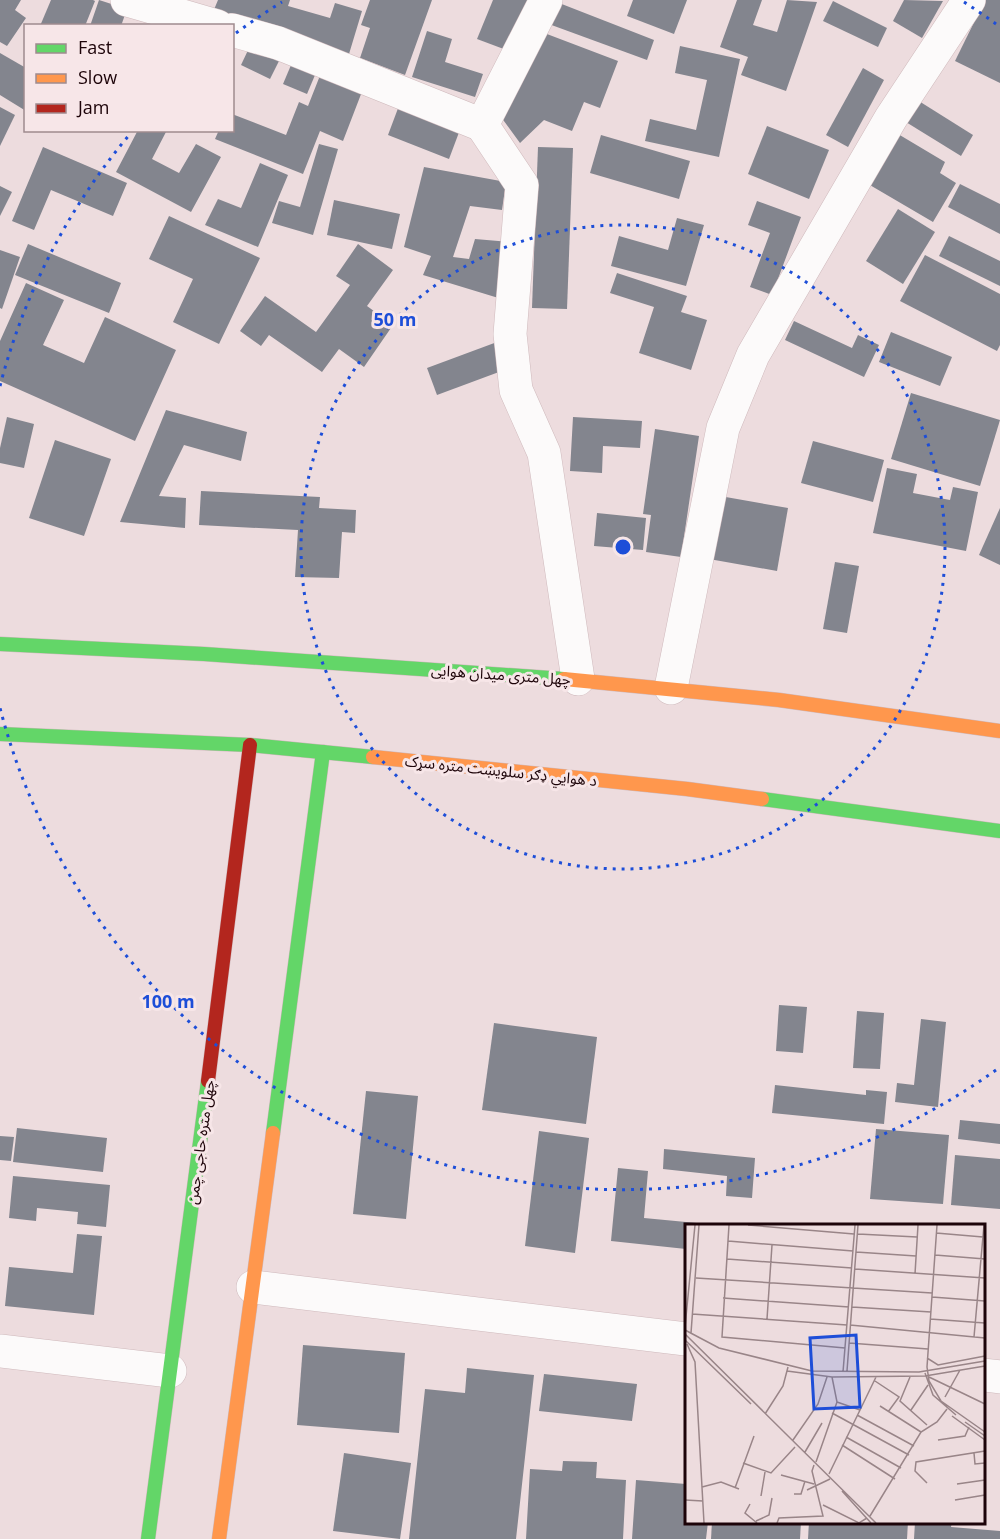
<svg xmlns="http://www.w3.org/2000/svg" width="1000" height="1539" viewBox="0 0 1000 1539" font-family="'Open Sans','Noto Sans Arabic',sans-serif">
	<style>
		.building { fill: #83858e }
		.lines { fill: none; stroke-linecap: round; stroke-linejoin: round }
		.street-casing { stroke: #cfb9bc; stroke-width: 34 }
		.fast-casing { stroke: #cfb9bc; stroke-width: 15 }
		.slow-casing { stroke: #cfb9bc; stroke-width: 15 }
		.jam-casing { stroke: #cfb9bc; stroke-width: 15 }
		.street { stroke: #fcfafa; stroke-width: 33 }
		.fast { stroke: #63d668; stroke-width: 14 }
		.slow { stroke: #ff974d; stroke-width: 14 }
		.jam { stroke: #b3261e; stroke-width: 14 }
		.ring { fill: none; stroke: #1d4ed8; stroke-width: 3; stroke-dasharray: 3 6 }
		.labels { text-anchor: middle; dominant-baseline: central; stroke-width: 6; stroke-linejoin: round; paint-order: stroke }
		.street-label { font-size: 15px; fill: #1c0308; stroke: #f7e6e8 }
		.inset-road { fill: none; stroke: #998588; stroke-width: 1.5 }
		.view { fill: #1d4ed8; fill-opacity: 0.15; stroke: #1d4ed8; stroke-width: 3 }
		.inset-edge { fill: none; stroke: #1c0308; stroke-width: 3 }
		.centre { fill: #1d4ed8; stroke: #f7e6e8; stroke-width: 3 }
		.ring-label { font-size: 18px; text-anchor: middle; font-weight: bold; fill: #1d4ed8; stroke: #f7e6e8; stroke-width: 6; stroke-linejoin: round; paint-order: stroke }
	</style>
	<rect width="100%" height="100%" fill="#eddcde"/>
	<g class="building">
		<polygon points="0,0 21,0 15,10 26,18 7,46 0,42"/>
		<polygon points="51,0 93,0 95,1 85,26 40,26"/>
		<polygon points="99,0 127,9 121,26 90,26"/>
		<polygon points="218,0 290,0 288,6 330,18 335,3 362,11 349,54 213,12"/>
		<polygon points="370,0 432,0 405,75 360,58 370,28 361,25"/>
		<polygon points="493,0 530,0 509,51 477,39"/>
		<polygon points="633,0 687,0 674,34 627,16"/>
		<polygon points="737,0 762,0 753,25 777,32 787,0 817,2 786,91 741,75 748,57 720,47"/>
		<polygon points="904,0 943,1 922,38 893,21"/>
		<polygon points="985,0 1000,0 1000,83 955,61"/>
		<polygon points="554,1 654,40 647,60 546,23"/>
		<polygon points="833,1 887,28 878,47 823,21"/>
		<polygon points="427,31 452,39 445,62 483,74 475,97 412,77"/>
		<polygon points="539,31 618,61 600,108 584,102 572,131 544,120 520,143 501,117"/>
		<polygon points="250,46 280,59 270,79 241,65"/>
		<polygon points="680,46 740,59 719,157 645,141 650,119 696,130 707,80 675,73"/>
		<polygon points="0,53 26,68 26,111 0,95"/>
		<polygon points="294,58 318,68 307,94 283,84"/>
		<polygon points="863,68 884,80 848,147 826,135"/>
		<polygon points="321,73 363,89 343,141 320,131 303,174 215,139 219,130 232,130 232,114 286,135 299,102 308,106"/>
		<polygon points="914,98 973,135 961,156 901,119"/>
		<polygon points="400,103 461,127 449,159 388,135"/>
		<polygon points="0,107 15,115 0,146"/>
		<polygon points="767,126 829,150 809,199 748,174"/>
		<polygon points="138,130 167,130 152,159 179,173 196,144 221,157 191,212 116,172"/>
		<polygon points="893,131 945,162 940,173 956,183 933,222 863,181"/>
		<polygon points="601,135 690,161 679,199 590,173"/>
		<polygon points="319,144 338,149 313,235 272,223 279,201 300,207"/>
		<polygon points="43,147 127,183 113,216 51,190 34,230 12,221"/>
		<polygon points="538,147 573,148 567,309 532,308"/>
		<polygon points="260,163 288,175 258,247 205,225 218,199 241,208"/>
		<polygon points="424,167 506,182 502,210 470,206 453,257 469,259 475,239 511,242 505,300 423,275 431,256 404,247"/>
		<polygon points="960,184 1000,204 1000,234 948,207"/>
		<polygon points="0,186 12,192 0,216"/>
		<polygon points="334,200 400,214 392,249 327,235"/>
		<polygon points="757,201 801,217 772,295 750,287 770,233 748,225"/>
		<polygon points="898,209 935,232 903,284 866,261"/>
		<polygon points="169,216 260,258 219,344 173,322 193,279 149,259"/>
		<polygon points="677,218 704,225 686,286 611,266 619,236 668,250"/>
		<polygon points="949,236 1000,261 1000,286 939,256"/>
		<polygon points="28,244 121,283 109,313 15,275"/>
		<polygon points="358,244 393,270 367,306 393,325 364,367 339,349 322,372 269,335 261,346 240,331 265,296 316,332 350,285 336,276"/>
		<polygon points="0,250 20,257 2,309 0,308"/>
		<polygon points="925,255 1000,294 1000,345 997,351 900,301"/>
		<polygon points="617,273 687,296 681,312 707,320 691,370 639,353 654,307 610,293"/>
		<polygon points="26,283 64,300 43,345 84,363 105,317 176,350 135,441 0,381 0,341"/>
		<polygon points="794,321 852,348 858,335 879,345 864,377 785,340"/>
		<polygon points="891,332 952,357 940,386 879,362"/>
		<polygon points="497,342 507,369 437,395 427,368"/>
		<polygon points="911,393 1000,420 980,486 891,459"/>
		<polygon points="166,410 247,432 241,461 184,445 159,496 186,498 185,528 120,522"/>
		<polygon points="7,417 34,424 24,468 0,463 0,448"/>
		<polygon points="573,417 642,421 640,448 603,446 602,473 570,471"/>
		<polygon points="655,429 699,436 681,557 646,552 651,515 643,514"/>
		<polygon points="55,440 111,459 84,536 29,518"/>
		<polygon points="813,441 884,460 873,502 801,483"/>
		<polygon points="887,468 917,474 913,493 950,500 953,487 978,492 966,551 873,533"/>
		<polygon points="201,491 320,497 319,508 356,510 355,533 342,532 339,578 295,577 298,530 199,525"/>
		<polygon points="720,496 788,508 777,571 709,559"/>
		<polygon points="1000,508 1000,565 979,555"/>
		<polygon points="597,513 646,518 643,550 594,546"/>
		<polygon points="835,562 859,566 847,633 823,629"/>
		<polygon points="779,1005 807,1007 803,1053 776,1051"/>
		<polygon points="857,1011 884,1013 880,1069 853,1068"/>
		<polygon points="921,1019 946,1022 938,1107 895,1102 897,1083 914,1085"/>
		<polygon points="494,1023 597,1037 586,1124 482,1110"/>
		<polygon points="775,1085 866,1095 866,1090 887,1092 884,1124 772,1113"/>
		<polygon points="366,1091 418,1096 406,1219 353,1214"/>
		<polygon points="960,1120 1000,1124 1000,1144 958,1139"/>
		<polygon points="17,1128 107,1138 103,1172 13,1162"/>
		<polygon points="876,1129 949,1135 943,1204 870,1199"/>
		<polygon points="539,1131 589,1138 575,1253 525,1246"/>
		<polygon points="0,1136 14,1137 11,1161 0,1160"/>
		<polygon points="664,1149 755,1158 752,1198 726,1196 727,1176 663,1169"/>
		<polygon points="955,1155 1000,1159 1000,1209 951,1205"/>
		<polygon points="618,1168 648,1171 644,1218 707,1224 707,1226 686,1226 686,1249 611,1241"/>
		<polygon points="13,1176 110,1185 106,1227 77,1224 78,1212 37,1208 36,1221 9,1218"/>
		<polygon points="77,1234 102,1236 94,1315 5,1306 9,1267 73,1273"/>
		<polygon points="303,1345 405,1353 399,1433 297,1425"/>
		<polygon points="467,1368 534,1375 516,1539 409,1539 425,1389 465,1393"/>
		<polygon points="544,1374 637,1384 632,1421 539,1411"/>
		<polygon points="344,1453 411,1463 400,1539 333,1531"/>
		<polygon points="563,1461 597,1462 596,1478 626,1480 623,1539 526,1539 530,1469 562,1471"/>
		<polygon points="636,1480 686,1484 686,1522 708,1522 706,1539 632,1539"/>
		<polygon points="712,1522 801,1522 800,1539 711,1539"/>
		<polygon points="809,1522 908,1522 907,1539 808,1539"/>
		<polygon points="915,1522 952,1522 951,1527 1000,1531 1000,1539 914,1539"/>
	</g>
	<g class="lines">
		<defs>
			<g id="street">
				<polyline points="127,0 217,26"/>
				<polyline points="546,0 482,125 522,185 510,334 516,390 544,453 578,679"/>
				<polyline points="232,30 278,43 482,125"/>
				<polyline points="671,688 723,428 753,355 891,118 969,0"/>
				<polyline points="253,1287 686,1339"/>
				<polyline points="0,1351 170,1371"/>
				<polyline points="984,1375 1000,1377"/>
			</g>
			<g id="fast">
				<polyline points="0,644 204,654 564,679"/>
				<polyline points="0,734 250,745 373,757"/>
				<polyline points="762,799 1000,831"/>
				<polyline points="273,1133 323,752"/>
				<polyline points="148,1539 208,1081"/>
			</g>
			<g id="slow">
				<polyline points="564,679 779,700 1000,731"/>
				<polyline points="373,757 687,789 762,799"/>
				<polyline points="219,1539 273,1133"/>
			</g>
			<polyline id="jam" points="208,1081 250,745"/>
		</defs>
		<use href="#street" class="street-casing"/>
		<use href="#fast" class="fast-casing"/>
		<use href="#slow" class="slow-casing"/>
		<use href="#jam" class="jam-casing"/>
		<use href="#street" class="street"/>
		<use href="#fast" class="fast"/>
		<use href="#slow" class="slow"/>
		<use href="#jam" class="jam"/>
	</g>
	<g class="ring">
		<circle cx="623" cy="547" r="322"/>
		<path d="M996 1070A643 643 0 0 1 0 708M0 386A643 643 0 0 1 130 134M236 33A643 643 0 0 1 282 2M964 2A643 643 0 0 1 996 24"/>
	</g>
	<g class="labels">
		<g class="street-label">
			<text transform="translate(501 674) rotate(4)">چهل متری میدان هوایی</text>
			<text transform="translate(501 770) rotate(6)">د هوايي ډګر سلویښت متره سړک</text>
			<text transform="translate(200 1142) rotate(-82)">چهل متره حاجی چمن</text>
		</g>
	</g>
	<g transform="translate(685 1224)">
		<rect width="300" height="300" fill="#eddcde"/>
		<path class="inset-road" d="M 44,1 L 37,113 L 160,124M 63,1 L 169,10M 252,1 L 242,143 L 244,157 L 256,177 L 300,208M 251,9 L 298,13M 173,10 L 232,13M 43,17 L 168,27M 171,28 L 231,32M 250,31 L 300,35M 42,35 L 167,44M 170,45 L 300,54M 230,50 L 233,1M 11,54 L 247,69M 247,73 L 300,77M 38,74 L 164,83M 167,83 L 246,88M 7,90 L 162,101M 82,95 L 87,21M 245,95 L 300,99M 165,101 L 300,114M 0,103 L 10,1M 0,106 L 34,124 L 127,147 L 234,148 L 300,137M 6,109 L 14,1M 0,110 L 191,299M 289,113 L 299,1M 0,116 L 66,180M 164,119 L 243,125M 2,120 L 10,138 L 19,299M 242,134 L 253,141 L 300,132M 102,147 L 147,153 L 240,152 L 300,142M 162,147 L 173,1M 158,148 L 170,1M 240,149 L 248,171 L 271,191M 225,153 L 215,177 L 242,201M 244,153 L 300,180M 190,157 L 214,173 L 203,188M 260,173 L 275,146M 152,178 L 175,186M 195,182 L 236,208M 226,186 L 243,161M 147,189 L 224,231M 80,190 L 98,162 L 103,143M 172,191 L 229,222M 267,192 L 300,216M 280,198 L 300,212M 161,213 L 216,244M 108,216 L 133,180 L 142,153M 253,216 L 280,212 L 284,203M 157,221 L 210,255M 120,228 L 137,199M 289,229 L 290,240 L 300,239M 131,238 L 152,178 L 147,153M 58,239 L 86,249 L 110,223M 144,250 L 191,153M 96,251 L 129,260M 242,259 L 230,247 L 231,238 L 300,227M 272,260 L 300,256M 17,263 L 36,258 L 54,265M 50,264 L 69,212M 122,266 L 145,255M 157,267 L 186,299M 109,270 L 116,270 L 120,257M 76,272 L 80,248M 0,276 L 18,277M 270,276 L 300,271M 65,280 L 60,289 L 72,299M 138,281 L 174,299 L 182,294M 185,292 L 236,208 L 252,198 L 262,185M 71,297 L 84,291 L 87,274M 92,299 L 94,294 L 138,292 L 127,247 L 129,241"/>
		<path class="view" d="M 171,111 L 175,183 L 129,185 L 125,114 Z"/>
		<rect width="300" height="300" class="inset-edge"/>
	</g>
	<circle cx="623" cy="547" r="9" class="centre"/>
	<g class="ring-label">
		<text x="395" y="326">50 m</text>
		<text x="168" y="1008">100 m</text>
	</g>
	<rect x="24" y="24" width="210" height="108" fill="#f7e6e8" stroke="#9f8b8e" stroke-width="1.5"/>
	<rect x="36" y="44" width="30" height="9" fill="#63d668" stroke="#9f8b8e" stroke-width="1.5"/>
	<text x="78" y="54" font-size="18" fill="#1c0308">Fast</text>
	<rect x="36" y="74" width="30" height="9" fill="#ff974d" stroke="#9f8b8e" stroke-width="1.5"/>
	<text x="78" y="84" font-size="18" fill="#1c0308">Slow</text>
	<rect x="36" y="104" width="30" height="9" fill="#b3261e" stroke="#9f8b8e" stroke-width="1.5"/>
	<text x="78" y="114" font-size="18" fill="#1c0308">Jam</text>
</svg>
